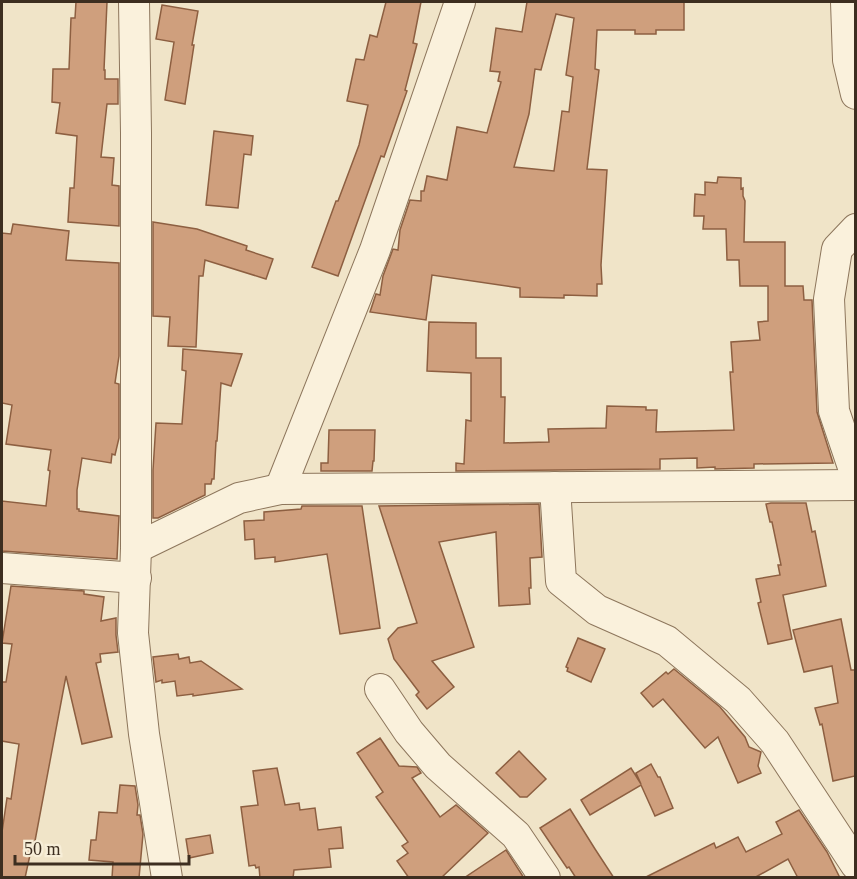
<svg xmlns="http://www.w3.org/2000/svg" width="857" height="879" viewBox="0 0 857 879" font-family="Georgia,serif">
	<style>
		.building { fill: #cf9f7d; stroke: #8d5f41; stroke-width: 1.5; fill-rule: evenodd }
		.lines { fill: none; stroke-linecap: round; stroke-linejoin: round }
		.minor-casing { stroke: #8d765c; stroke-width: 32 }
		.minor { stroke: #faf1dc; stroke-width: 30 }
	</style>
	<rect width="100%" height="100%" fill="#f0e4c8"/>
	<g class="building">
		<polygon points="76,2 107,2 104,70 105,70 105,79 118,79 118,104 107,104 101,157 114,158 112,185 119,186 119,226 68,222 70,188 74,188 77,136 56,133 60,103 52,102 53,69 69,69 71,18 75,18"/>
		<polygon points="386,2 421,2 413,43 417,44 405,90 407,91 384,157 381,156 338,276 312,267 336,201 338,201 359,145 368,105 347,101 356,59 364,60 370,35 377,37"/>
		<path d="M 527,2 L 684,2 L 684,30 L 656,30 L 656,34 L 635,34 L 635,30 L 597,30 L 595,69 L 599,70 L 587,169 L 607,170 L 601,265 L 602,284 L 597,284 L 597,296 L 564,295 L 564,298 L 520,297 L 520,288 L 432,275 L 426,320 L 370,312 L 376,294 L 380,295 L 383,276 L 393,249 L 398,250 L 400,230 L 410,200 L 421,201 L 421,191 L 424,191 L 427,176 L 447,180 L 457,127 L 487,133 L 501,82 L 498,81 L 500,72 L 490,71 L 496,28 L 522,32 ZM 556,14 L 574,18 L 566,75 L 573,77 L 569,112 L 562,111 L 554,171 L 514,167 L 529,114 L 535,69 L 541,70 Z"/>
		<polygon points="162,5 198,11 192,45 194,45 185,104 165,100 174,42 156,39"/>
		<polygon points="214,131 253,136 251,155 244,154 238,208 206,205"/>
		<polygon points="718,177 741,178 741,189 743,188 743,196 745,201 744,242 785,242 785,286 803,286 804,300 812,300 817,412 833,463 754,464 754,468 715,469 715,467 697,468 697,458 660,459 660,469 456,471 456,463 464,464 466,420 471,421 471,373 427,371 429,322 476,323 476,358 501,358 501,397 505,397 504,443 549,442 548,429 606,428 607,406 646,407 646,410 657,410 656,432 734,430 730,372 733,372 731,342 760,340 758,322 768,321 768,286 740,286 739,260 727,260 726,229 703,229 704,216 694,216 695,194 705,195 705,182 717,183"/>
		<polygon points="153,222 197,229 247,246 246,250 273,259 266,279 205,260 203,276 199,276 196,347 168,346 170,317 153,316"/>
		<polygon points="13,224 69,231 66,260 119,263 119,356 115,383 119,384 119,438 115,455 112,454 111,463 82,458 77,490 77,509 79,509 79,511 119,516 117,559 2,551 2,501 46,506 50,471 48,470 51,450 6,444 12,405 2,403 2,233 11,234"/>
		<polygon points="183,349 242,354 231,386 221,383 217,441 216,441 214,479 212,479 211,484 205,484 205,495 158,518 153,518 153,470 156,423 182,424 186,371 182,370"/>
		<polygon points="329,430 375,430 374,461 373,461 372,471 321,471 321,463 328,463"/>
		<polygon points="771,503 806,503 812,532 815,531 826,586 783,595 792,639 768,644 758,603 761,602 756,579 780,575 778,565 781,565 772,522 770,522 766,504"/>
		<polygon points="539,504 542,557 530,558 531,588 529,588 530,604 499,606 496,532 439,542 474,647 432,661 454,687 427,709 416,695 419,692 394,659 388,639 398,628 417,623 379,506"/>
		<polygon points="302,506 362,506 380,628 340,634 327,554 275,562 275,557 255,559 254,539 245,540 244,521 264,520 264,512 301,509"/>
		<polygon points="11,586 84,591 84,594 104,597 101,621 116,618 116,635 118,652 100,654 101,662 96,663 112,737 82,744 66,676 35,841 33,841 25,878 2,878 2,832 7,798 11,799 19,744 2,741 2,682 6,682 12,644 2,643"/>
		<polygon points="841,619 851,670 855,670 855,776 833,781 822,724 820,725 815,708 838,703 832,666 804,672 793,630"/>
		<polygon points="578,638 605,649 591,682 567,671 568,668 566,667"/>
		<polygon points="178,654 179,659 189,657 190,663 201,661 242,689 193,696 193,694 177,696 175,681 162,683 162,680 156,682 153,657"/>
		<polygon points="674,669 720,707 745,737 749,747 761,752 758,766 761,773 738,783 718,737 705,748 663,699 653,707 641,693 666,672 668,674"/>
		<polygon points="380,738 399,766 417,767 421,773 412,778 440,817 456,805 488,833 441,878 409,878 397,861 408,853 402,846 408,842 376,797 383,792 357,753"/>
		<polygon points="519,751 546,779 527,797 520,797 496,773"/>
		<polygon points="651,764 658,777 660,777 673,808 655,816 641,785 590,815 581,800 631,768 641,784 636,773"/>
		<polygon points="277,768 285,805 299,803 300,810 315,808 318,830 341,827 343,848 329,849 331,867 294,870 293,878 260,878 259,867 256,868 255,865 249,866 241,807 258,805 253,771"/>
		<polygon points="120,785 135,786 138,805 137,815 140,815 143,834 139,878 112,878 113,862 89,860 91,840 96,840 99,812 117,813"/>
		<polygon points="570,809 595,849 614,878 576,878 569,867 567,868 540,828"/>
		<polygon points="799,810 827,852 840,878 798,878 788,859 754,878 644,878 714,843 716,848 738,837 746,852 782,834 776,822"/>
		<polygon points="210,835 213,853 189,858 186,839"/>
		<polygon points="506,850 524,878 464,878"/>
	</g>
	<g class="lines">
		<defs>
			<g id="minor">
				<polyline points="134,2 136,133 136,548 133,633 144,734 167,878"/>
				<polyline points="846,2 848,60 856,94"/>
				<polyline points="856,229 837,249 829,299 834,411 856,476"/>
				<polyline points="555,487 561,581 597,610 667,641 738,700 775,742 856,865"/>
				<polyline points="280,489 375,250 460,2"/>
				<polyline points="136,548 239,498 280,489 856,485"/>
				<polyline points="2,568 136,578"/>
				<polyline points="380,689 409,732 438,766 516,835 545,878"/>
			</g>
		</defs>
		<use href="#minor" class="minor-casing"/>
		<use href="#minor" class="minor"/>
	</g>
	<rect width="857" height="879" fill="none" stroke="#3d2e20" stroke-width="6"/>
	<path d="M15 855v9h174v-9" fill="none" stroke="#3d2e20" stroke-width="3"/>
	<text x="24" y="855" font-size="18" fill="#3d2e20" stroke="#f7eed8" stroke-width="4.5" paint-order="stroke">50 m</text>
</svg>
